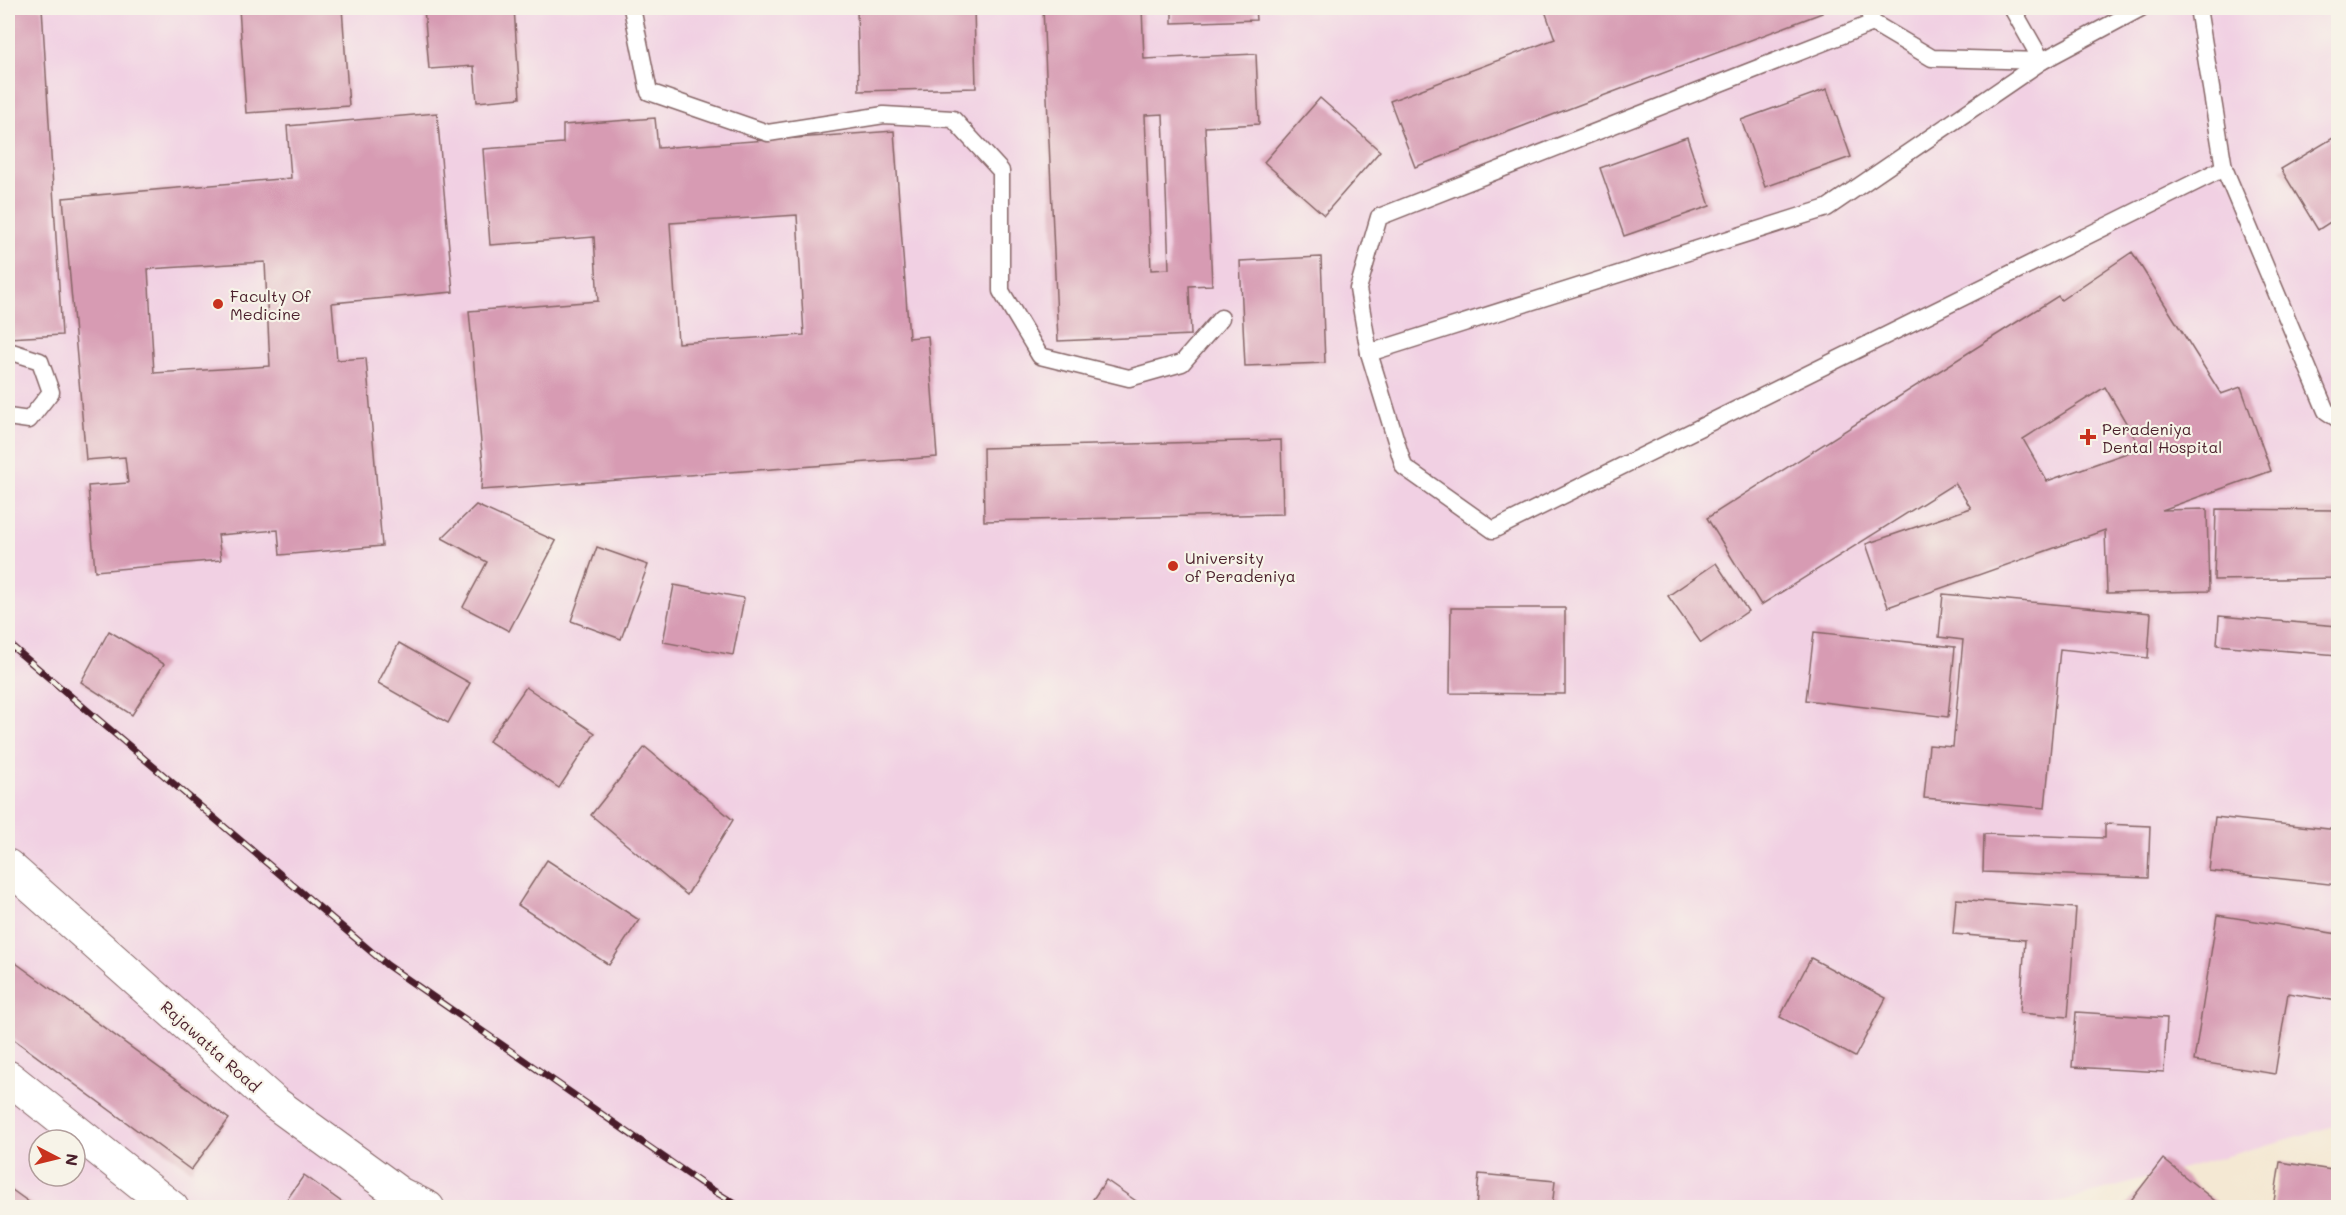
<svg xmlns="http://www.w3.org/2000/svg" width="2346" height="1215" viewBox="0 0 2346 1215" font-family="Mali,sans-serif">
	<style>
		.built { fill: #f1d0e3; fill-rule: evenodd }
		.building { fill: #d79bb3; fill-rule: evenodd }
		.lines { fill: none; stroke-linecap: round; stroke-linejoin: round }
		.lane-casing { stroke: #866566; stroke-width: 19 }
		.street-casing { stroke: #866566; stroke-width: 35 }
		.lane { stroke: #fff; stroke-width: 16 }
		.street { stroke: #fff; stroke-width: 33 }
		.rail-casing { stroke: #4a1f2b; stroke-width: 7 }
		.rail { stroke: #f7f3e8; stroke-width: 4.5; stroke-dasharray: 14; stroke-linecap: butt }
		.poi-dot { fill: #c8321e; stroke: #f7f3e8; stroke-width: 2 }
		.labels { text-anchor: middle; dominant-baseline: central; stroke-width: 4.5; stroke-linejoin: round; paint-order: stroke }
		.poi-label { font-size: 16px; fill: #4a1f2b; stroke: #f7f3e8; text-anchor: start }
		.street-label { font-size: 16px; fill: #4a1f2b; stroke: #f7f3e8 }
	</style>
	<rect width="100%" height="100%" fill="#f7f3e8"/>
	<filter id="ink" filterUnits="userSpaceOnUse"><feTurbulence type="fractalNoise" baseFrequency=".0167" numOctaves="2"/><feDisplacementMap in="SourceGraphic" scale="12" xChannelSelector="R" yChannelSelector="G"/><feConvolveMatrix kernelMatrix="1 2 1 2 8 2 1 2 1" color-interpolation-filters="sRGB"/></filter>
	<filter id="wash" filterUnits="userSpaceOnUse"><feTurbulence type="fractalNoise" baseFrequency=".008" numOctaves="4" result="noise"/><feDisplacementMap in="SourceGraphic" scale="24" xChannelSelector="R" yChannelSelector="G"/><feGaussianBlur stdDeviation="1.35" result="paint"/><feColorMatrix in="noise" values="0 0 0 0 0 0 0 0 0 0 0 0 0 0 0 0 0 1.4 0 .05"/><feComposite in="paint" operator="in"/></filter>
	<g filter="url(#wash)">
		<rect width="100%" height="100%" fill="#f4e8d3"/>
		<path class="built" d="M 8,8 L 2338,8 L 2338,1125 L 2040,1208 L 8,1207 ZM 39,1140 L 75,1140 L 75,1176 L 39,1176 Z"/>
		<g id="blocks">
			<g class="building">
				<polygon points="8,8 42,8 62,335 8,338"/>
				<polygon points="239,8 342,8 349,106 246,113"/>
				<polygon points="424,8 514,8 520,98 477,102 474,66 429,69"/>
				<polygon points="658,8 684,8 684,9 658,11"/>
				<polygon points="857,8 974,8 976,88 859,91"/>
				<path d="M 1043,8 L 1142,8 L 1144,59 L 1256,54 L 1259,124 L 1205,127 L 1212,285 L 1189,286 L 1191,335 L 1058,341 ZM 1163,114 L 1169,269 L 1151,270 L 1145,115 Z"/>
				<polygon points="1172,8 1255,8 1256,20 1172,23"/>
				<polygon points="1544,8 1820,8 1822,13 1415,167 1390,101 1555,39"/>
				<polygon points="1827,89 1851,157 1765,187 1741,120"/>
				<polygon points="1320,98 1380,151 1324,215 1264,162"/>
				<path d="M 437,113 L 453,292 L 332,303 L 337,360 L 366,358 L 382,546 L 280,555 L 278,530 L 218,535 L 221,560 L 95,571 L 88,486 L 128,483 L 125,457 L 86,460 L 63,198 L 291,178 L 287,126 ZM 265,262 L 270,366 L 154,373 L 148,269 Z"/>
				<path d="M 655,118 L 658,148 L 894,131 L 909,338 L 928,336 L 937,457 L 481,490 L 483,464 L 469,311 L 598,301 L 594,237 L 490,245 L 483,149 L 563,143 L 563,125 ZM 797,215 L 804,335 L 678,343 L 670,223 Z"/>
				<polygon points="2338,135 2338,217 2318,230 2281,169"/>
				<polygon points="1687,137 1710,206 1624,236 1600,168"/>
				<path d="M 2132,252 L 2221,394 L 2241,387 L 2271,471 L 2162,510 L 2207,509 L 2209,591 L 2107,593 L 2105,530 L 1888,607 L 1866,544 L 1971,508 L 1955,483 L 1761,605 L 1707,518 L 2058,296 L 2061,300 ZM 2105,387 L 2141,448 L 2047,481 L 2023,439 Z"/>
				<polygon points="1321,257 1325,363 1245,366 1240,261"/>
				<polygon points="1281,440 1283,514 984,521 983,448"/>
				<polygon points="476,505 556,541 509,631 463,607 487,562 442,538"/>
				<polygon points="2216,509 2338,510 2338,578 2214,580"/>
				<polygon points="597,547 648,565 621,639 571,621"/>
				<polygon points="1716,563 1748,611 1701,643 1668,596"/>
				<polygon points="674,585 744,598 733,655 663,642"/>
				<polygon points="1943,594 2151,613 2148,658 2060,649 2045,808 1924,798 1929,745 1953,747 1963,640 1939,637"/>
				<polygon points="1451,608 1565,608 1565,694 1450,693"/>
				<polygon points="2219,616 2338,626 2338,655 2217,645"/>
				<polygon points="109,631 164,664 132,715 81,682"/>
				<polygon points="1814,632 1955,647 1948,717 1806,700"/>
				<polygon points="399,643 470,683 448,723 378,683"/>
				<polygon points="526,687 595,733 559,788 489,741"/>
				<polygon points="645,747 733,820 687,895 591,815"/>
				<polygon points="2215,817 2338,830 2338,885 2209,871"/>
				<polygon points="2105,824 2150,826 2148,878 1983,872 1984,834 2105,838"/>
				<polygon points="547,860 639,920 609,965 518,905"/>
				<polygon points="1956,899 2076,908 2068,1017 2020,1013 2025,940 1953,934"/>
				<polygon points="2217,915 2338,934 2338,1001 2288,993 2275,1074 2194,1061"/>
				<polygon points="9,958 229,1119 191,1170 8,1035"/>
				<polygon points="1811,958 1886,998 1855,1057 1780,1017"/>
				<polygon points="2076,1012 2167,1018 2164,1072 2072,1067"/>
				<polygon points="2163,1159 2220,1205 2218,1208 2125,1208"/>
				<polygon points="2280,1162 2338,1171 2338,1208 2273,1208"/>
				<polygon points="1479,1174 1555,1181 1552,1208 1476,1208"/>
				<polygon points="304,1175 350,1208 281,1208"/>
				<polygon points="1106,1180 1146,1208 1087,1208"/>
				<polygon points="8,1187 37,1208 8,1208"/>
			</g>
		</g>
	</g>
	<g filter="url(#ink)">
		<use href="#blocks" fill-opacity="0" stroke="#866566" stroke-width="1.5"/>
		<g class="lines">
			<defs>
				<g id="lane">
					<polyline points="632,8 649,92 768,133 884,115 953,119 1001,171 1001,291 1040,356 1129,378 1182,363 1221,318"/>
					<polyline points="1867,8 1873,23 1932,58 2042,61 2012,8"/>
					<polyline points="1873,23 1379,217 1358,289 1369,353 1404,467 1493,530 2224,168 2198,8"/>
					<polyline points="2224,168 2326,411 2338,419"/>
					<polyline points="8,353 9,351 40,361 51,392 29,420 8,417"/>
					<polyline points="1369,353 1827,208 2042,61 2141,8"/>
				</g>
				<g id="street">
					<polyline points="8,866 275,1103 400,1194 428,1208"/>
					<polyline points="8,1077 172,1208"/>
				</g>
			</defs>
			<use href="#lane" class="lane-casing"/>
			<use href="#street" class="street-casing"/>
			<use href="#lane" class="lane"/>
			<use href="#street" class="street"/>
			<defs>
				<polyline id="rail" points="8,643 387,965 701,1183 742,1208"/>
			</defs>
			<use href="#rail" class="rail-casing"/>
			<use href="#rail" class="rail"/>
		</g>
	</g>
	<g class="poi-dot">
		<circle cx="218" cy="304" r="6"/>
		<path d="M2085 428h6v6h6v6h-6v6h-6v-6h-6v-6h6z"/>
		<circle cx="1173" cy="566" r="6"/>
	</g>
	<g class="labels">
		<g class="poi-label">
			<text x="230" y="295">Faculty Of<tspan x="230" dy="18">Medicine</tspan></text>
			<text x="2102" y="428">Peradeniya<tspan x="2102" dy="18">Dental Hospital</tspan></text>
			<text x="1185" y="557">University<tspan x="1185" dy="18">of Peradeniya</tspan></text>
		</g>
		<g class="street-label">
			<text transform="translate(211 1046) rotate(42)">Rajawatta Road</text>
		</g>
	</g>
	<rect width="2346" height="1215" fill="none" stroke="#f7f3e8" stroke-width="30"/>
	<g transform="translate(57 1158) rotate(97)"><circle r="28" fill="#f7f3e8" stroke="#b29e9c" stroke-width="1.5"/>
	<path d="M0-4.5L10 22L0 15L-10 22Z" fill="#c8321e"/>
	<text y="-9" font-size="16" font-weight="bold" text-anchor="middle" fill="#4a1f2b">N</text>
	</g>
</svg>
